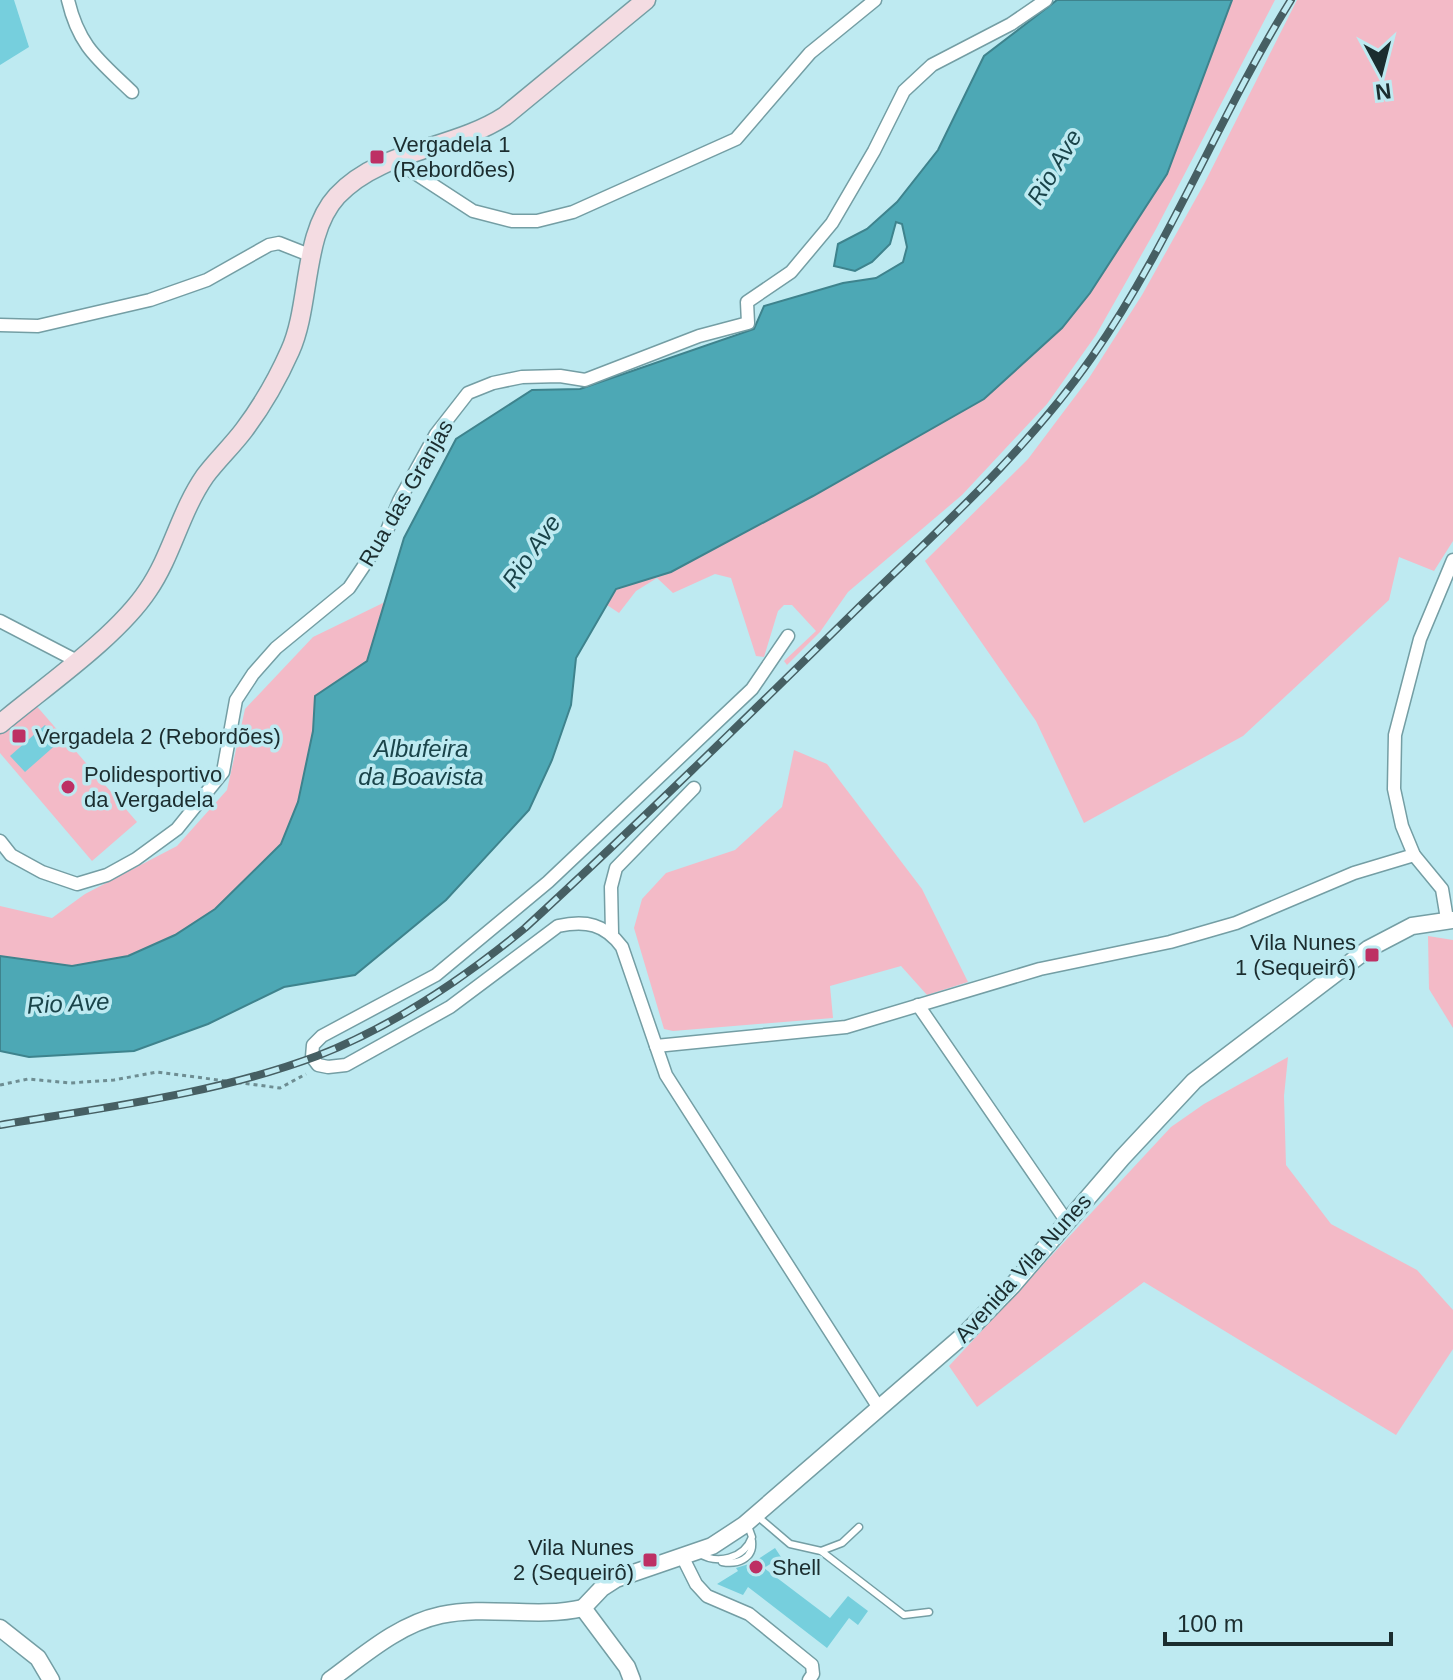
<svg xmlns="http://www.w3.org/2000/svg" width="1453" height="1680" viewBox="0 0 1453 1680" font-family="Arial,sans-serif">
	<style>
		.green { fill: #f3bac7 }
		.water { fill: #4da8b5; stroke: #3e838d; stroke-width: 2 }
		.building { fill: #76cfdd }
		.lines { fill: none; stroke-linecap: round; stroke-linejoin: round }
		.service-casing { stroke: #749ea4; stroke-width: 9 }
		.minor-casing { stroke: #749ea4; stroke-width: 15 }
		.tertiary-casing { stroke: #749ea4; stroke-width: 19 }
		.secondary-casing { stroke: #749ea4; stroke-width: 21 }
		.path { stroke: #6e8d92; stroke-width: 3; stroke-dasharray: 4 4; stroke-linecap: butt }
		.service { stroke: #fff; stroke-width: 6 }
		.minor { stroke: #fff; stroke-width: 12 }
		.tertiary { stroke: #fff; stroke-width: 16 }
		.secondary { stroke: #f4dce2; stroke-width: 18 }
		.rail-casing { stroke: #465f63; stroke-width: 8 }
		.rail { stroke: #beeaf1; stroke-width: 5; stroke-dasharray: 15; stroke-linecap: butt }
		.poi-dot { fill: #bd3064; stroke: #beeaf1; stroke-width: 3 }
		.labels { text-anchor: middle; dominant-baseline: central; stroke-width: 7; stroke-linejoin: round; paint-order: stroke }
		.poi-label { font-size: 22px; fill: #1b2d2f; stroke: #beeaf1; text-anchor: start }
		.street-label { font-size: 22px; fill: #1b2d2f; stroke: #beeaf1 }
		.water-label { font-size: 24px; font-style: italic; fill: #1a444a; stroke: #beeaf1 }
	</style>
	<rect width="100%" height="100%" fill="#beeaf1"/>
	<g class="green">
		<polygon points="1232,0 1275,0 1156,229 1096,335 1047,404 962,495 848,592 820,632 787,665 784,661 816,631 792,605 784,605 778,611 764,657 756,656 731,578 715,574 673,593 657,578 636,591 619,613 607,605 616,589 671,572 813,496 984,399 1062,328 1167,174"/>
		<polygon points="1297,0 1453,0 1453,541 1434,571 1399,557 1389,600 1243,736 1084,823 1036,721 925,561 1028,459 1089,378 1142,295 1204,184"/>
		<polygon points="385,602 367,661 315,696 313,731 298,802 281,844 215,909 175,935 128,956 72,966 0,956 0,906 52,918 85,894 177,846 227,790 245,709 313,637"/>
		<polygon points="34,703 137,822 92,861 0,753 0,731"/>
		<polygon points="794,750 827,764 922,889 968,982 927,995 901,966 830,986 833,1018 673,1031 664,1029 634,928 642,899 666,873 735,850 782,807"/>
		<polygon points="1428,936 1453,940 1453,1028 1429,989"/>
		<polygon points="1288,1057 1284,1096 1286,1165 1331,1224 1417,1270 1453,1310 1453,1349 1396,1435 1144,1282 977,1407 949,1366 1171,1127 1204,1104"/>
	</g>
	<polygon class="water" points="1057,0 1232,0 1167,174 1090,293 1062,328 984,399 813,496 671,572 616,589 576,658 571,705 552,760 529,810 446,900 355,975 284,987 208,1024 134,1051 29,1057 0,1051 0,956 72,966 128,956 175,935 215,909 281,844 298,802 313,731 315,696 367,661 404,538 456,439 532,390 580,389 754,329 764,306 843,283 876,278 903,262 907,247 902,224 896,222 890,244 872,262 855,271 834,266 838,244 867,229 897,202 938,150 984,56"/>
	<g class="building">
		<polygon points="0,0 14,0 29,47 0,65"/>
		<polygon points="45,725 59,742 25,772 10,756"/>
		<polygon points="775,1548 781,1557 764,1568 830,1618 848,1596 868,1611 858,1625 849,1618 827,1648 748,1587 743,1595 717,1584 738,1571 736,1568 752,1563"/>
	</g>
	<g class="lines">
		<defs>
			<g id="service">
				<polyline points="756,1515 790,1544 821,1551 904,1615 929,1612"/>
				<polyline points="821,1551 842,1543 859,1527"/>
				<path d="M 698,1553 C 717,1565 744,1559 752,1537 L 747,1523"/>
				<path d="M 722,1562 C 737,1565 754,1559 752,1541"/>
			</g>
			<g id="minor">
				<path d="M 68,0 C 79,47 99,60 132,92"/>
				<polyline points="401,157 407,168 473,211 512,221 537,221 573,212 736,139 810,53 875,0"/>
				<polyline points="0,325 38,326 150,300 207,280 269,245 279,243 312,256"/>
				<polyline points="0,621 77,661"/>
				<path d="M 788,636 L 752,689 L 548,882 L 436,975 L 322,1036 L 313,1045 L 312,1057 L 318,1065 L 328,1067 L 346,1065 L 450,1007 L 558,926 C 586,920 605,924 622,947 L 666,1075 L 879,1408"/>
				<polyline points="0,841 11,855 42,872 77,884 107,875 136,859 177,829 223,772 236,700 253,674 276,648 349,588 386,533 399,501 436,434 468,393 493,383 522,377 560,376 585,380 699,336 748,323 747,302 791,272 832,223 874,151 904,91 932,65 1011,24 1046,0"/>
				<polyline points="1447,919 1442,889 1414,855 1402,826 1394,789 1395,735 1420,639 1453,560"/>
				<polyline points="612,933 611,887 616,868 694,788"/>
				<polyline points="918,1005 1067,1222"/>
				<polyline points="656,1046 846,1027 1040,969 1170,942 1236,923 1354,873 1414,855"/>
				<polyline points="682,1556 696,1584 707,1596 749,1614 812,1665 813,1674 809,1680"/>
			</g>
			<g id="tertiary">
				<polyline points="583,1608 602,1588 616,1579 712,1546 744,1525 966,1333 1012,1286 1122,1158 1194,1081 1368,949 1412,926 1453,920"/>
				<polyline points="583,1608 627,1667 632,1680"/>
				<polyline points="0,1628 38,1658 51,1680"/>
				<path d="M 330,1680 C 364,1655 399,1624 441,1615 C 488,1605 536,1619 583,1608"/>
			</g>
			<path id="secondary" d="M 0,724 C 44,687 117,637 148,590 C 172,555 180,512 205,476 C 217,460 232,446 244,430 C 262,406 278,378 290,351 C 311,305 302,234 337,196 C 381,149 453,150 505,116 L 646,0"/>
		</defs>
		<use href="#service" class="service-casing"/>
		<use href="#minor" class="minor-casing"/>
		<use href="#tertiary" class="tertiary-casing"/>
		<use href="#secondary" class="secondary-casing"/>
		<polyline class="path" points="0,1085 28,1079 70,1083 114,1080 157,1072 280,1088 306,1074"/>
		<use href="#service" class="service"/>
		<use href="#minor" class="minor"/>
		<use href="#tertiary" class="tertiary"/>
		<use href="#secondary" class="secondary"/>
		<defs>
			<path id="rail" d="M 0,1125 C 107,1107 215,1094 317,1056 C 392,1027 463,979 525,928 C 637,825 746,718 855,611 C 938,530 1026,452 1092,357 C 1170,245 1219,116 1291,0"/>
		</defs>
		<use href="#rail" class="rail-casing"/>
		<use href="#rail" class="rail"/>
	</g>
	<g class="poi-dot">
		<rect x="369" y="149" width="16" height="16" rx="4"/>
		<rect x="11" y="728" width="16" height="16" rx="4"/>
		<circle cx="68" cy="787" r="8"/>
		<rect x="1364" y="947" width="16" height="16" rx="4"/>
		<rect x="642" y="1552" width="16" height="16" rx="4"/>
		<circle cx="756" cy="1567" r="8"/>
	</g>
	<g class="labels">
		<g class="poi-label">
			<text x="393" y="144">Vergadela 1<tspan x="393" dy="25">(Rebordões)</tspan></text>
			<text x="35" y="736">Vergadela 2 (Rebordões)</text>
			<text x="84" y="774">Polidesportivo<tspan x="84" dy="25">da Vergadela</tspan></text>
			<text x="1356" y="942" text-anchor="end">Vila Nunes<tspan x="1356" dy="25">1 (Sequeirô)</tspan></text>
			<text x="634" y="1547" text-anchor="end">Vila Nunes<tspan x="634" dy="25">2 (Sequeirô)</tspan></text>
			<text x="772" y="1567">Shell</text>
		</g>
		<g class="street-label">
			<text transform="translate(406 493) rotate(-60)">Rua das Granjas</text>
			<text transform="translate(1023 1268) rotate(-48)">Avenida Vila Nunes</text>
		</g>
		<g class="water-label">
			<text transform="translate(1054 167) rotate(-59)">Rio Ave</text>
			<text transform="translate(531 551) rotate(-55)">Rio Ave</text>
			<text x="421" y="748">Albufeira<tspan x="421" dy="28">da Boavista</tspan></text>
			<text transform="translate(68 1003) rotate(-3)">Rio Ave</text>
		</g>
	</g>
	<g transform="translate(1381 72) rotate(173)" stroke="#beeaf1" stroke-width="6" paint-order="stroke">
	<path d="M0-6L14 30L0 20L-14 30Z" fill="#1b2d2f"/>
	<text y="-12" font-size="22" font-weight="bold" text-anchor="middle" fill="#1b2d2f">N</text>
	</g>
	<path d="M1165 1632v12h226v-12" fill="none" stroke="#1b2d2f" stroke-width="4"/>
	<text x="1177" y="1632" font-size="24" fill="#1b2d2f" stroke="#beeaf1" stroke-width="6" paint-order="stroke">100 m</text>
</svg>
